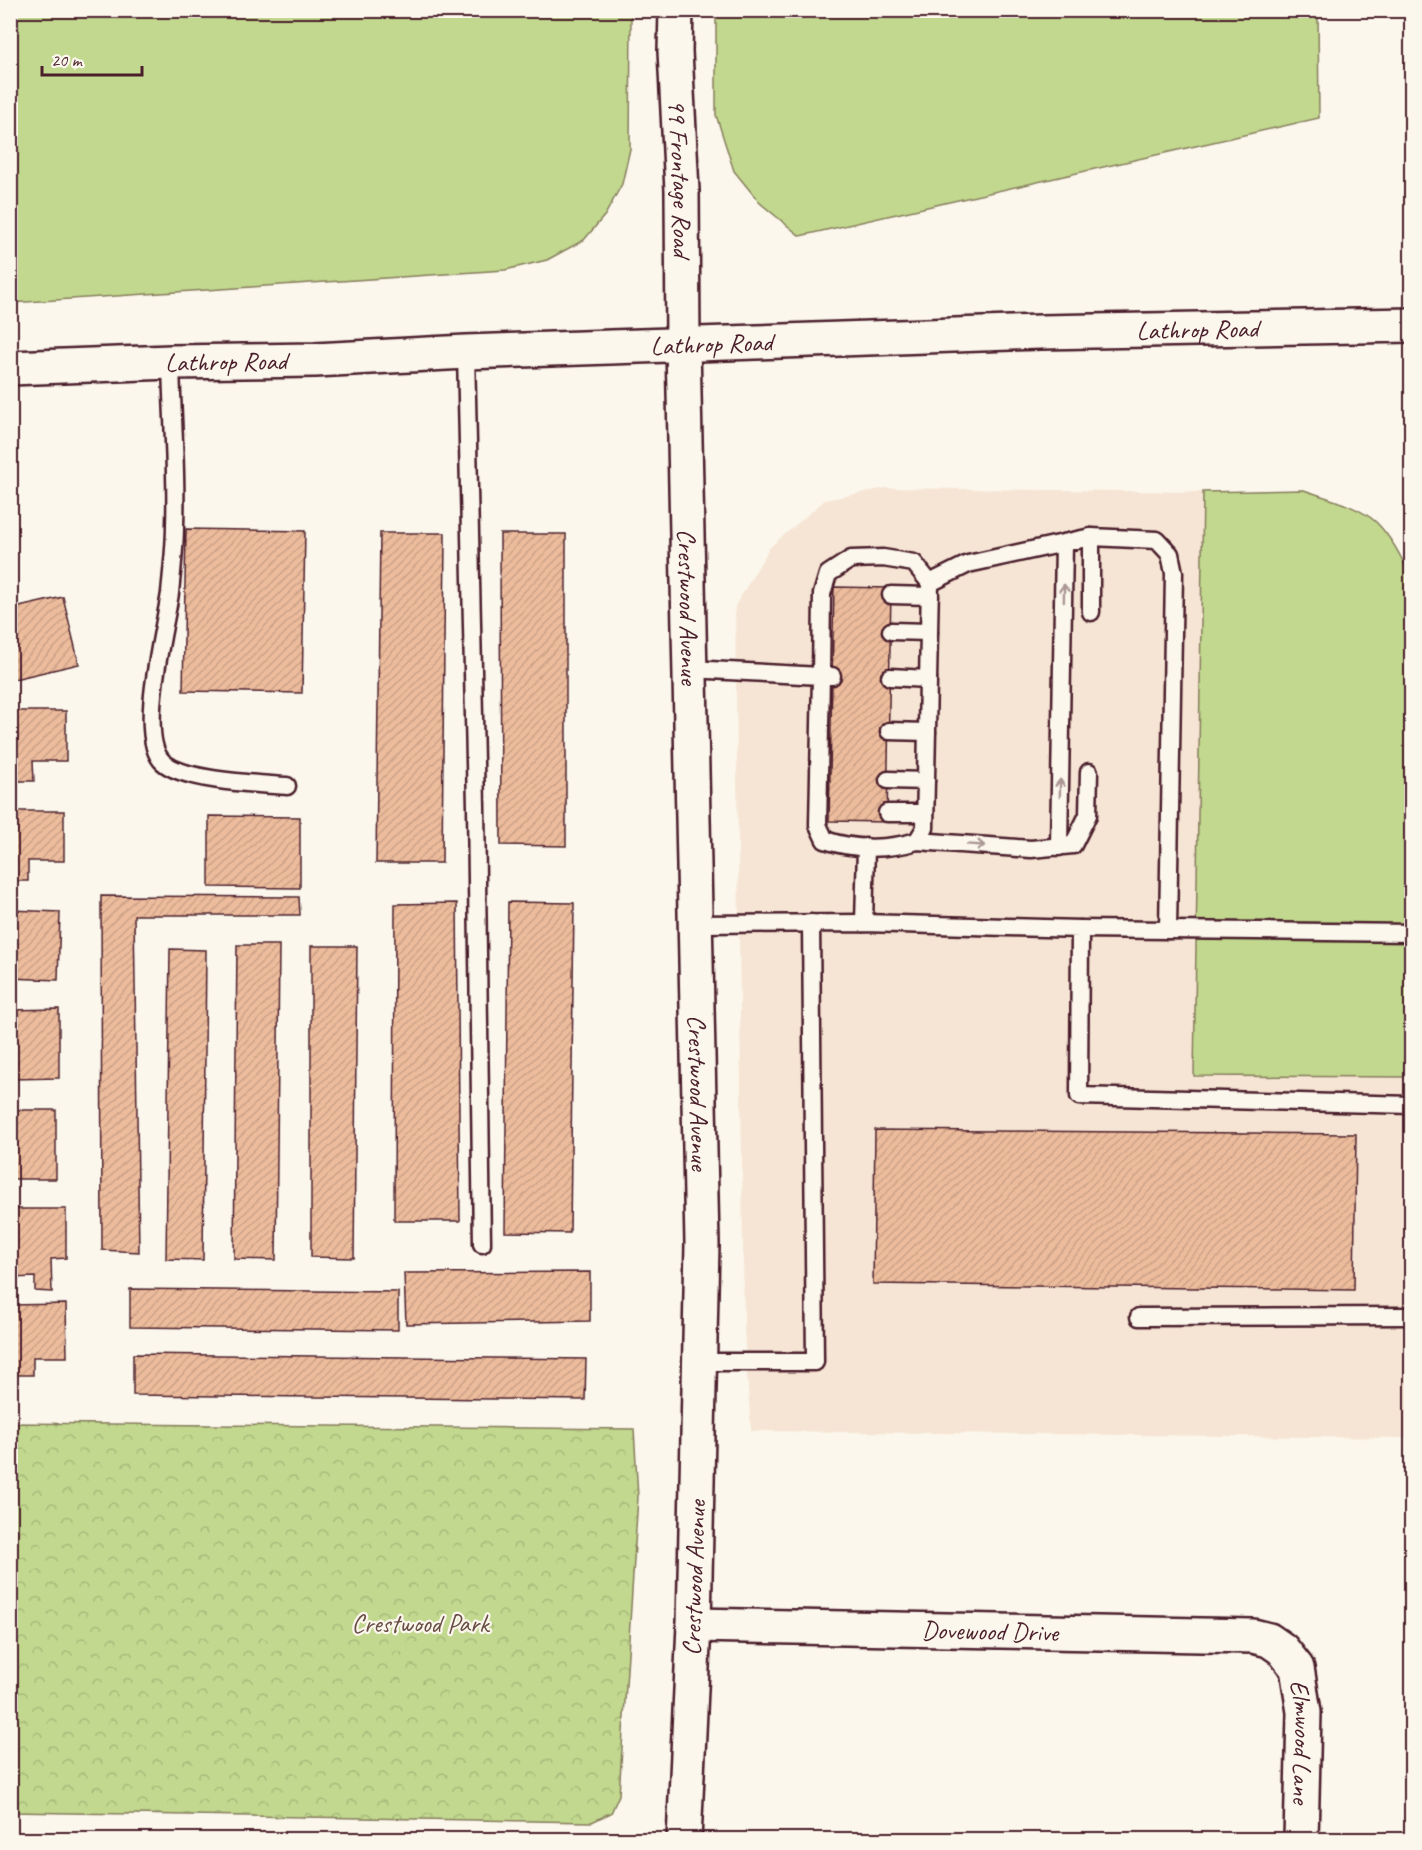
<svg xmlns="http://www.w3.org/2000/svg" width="1422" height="1850" viewBox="0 0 1422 1850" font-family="Caveat,sans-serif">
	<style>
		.built { fill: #f6e5d4 }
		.green { fill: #c1d88e; stroke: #867c5c; stroke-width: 1.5 }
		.park { fill: url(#park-crowns); stroke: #867c5c; stroke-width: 1.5 }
		.building { fill: url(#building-hatch); stroke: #4a1f2b; stroke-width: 1.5 }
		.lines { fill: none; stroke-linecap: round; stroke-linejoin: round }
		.service-casing { stroke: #4a1f2b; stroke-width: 21 }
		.minor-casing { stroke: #4a1f2b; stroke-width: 38 }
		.tertiary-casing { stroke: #4a1f2b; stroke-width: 38 }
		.secondary-casing { stroke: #4a1f2b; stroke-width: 38 }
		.service { stroke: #fbf7ec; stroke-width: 16 }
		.minor { stroke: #fbf7ec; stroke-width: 33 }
		.tertiary { stroke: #fbf7ec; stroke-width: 33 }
		.secondary { stroke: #fbf7ec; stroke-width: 33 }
		.oneway { stroke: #ab9695 }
		.labels { text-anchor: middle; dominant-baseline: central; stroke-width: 4.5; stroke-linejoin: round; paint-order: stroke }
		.street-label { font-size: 26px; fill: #4a1f2b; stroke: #fbf7ec }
		.park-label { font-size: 26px; fill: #684d44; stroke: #fbf7ec }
	</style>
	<defs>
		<pattern id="park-crowns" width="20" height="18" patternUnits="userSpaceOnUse" patternTransform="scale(1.5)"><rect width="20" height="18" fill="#c1d88e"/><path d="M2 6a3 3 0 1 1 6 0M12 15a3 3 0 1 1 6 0" fill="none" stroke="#a7b97b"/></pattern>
		<pattern id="building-hatch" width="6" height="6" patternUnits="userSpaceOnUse" patternTransform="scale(1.5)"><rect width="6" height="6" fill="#ecbc9c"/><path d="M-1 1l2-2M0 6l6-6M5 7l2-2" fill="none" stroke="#cca187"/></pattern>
	</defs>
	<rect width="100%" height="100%" fill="#fbf7ec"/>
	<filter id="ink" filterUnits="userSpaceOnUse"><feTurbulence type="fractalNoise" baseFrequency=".0167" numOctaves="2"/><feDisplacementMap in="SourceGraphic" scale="12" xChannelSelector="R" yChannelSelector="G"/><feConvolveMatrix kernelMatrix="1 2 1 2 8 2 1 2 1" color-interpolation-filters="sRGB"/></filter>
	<g filter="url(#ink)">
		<polygon class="built" points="886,488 1203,492 1194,1075 1411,1077 1411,1438 751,1431 744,1330 735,606 770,547 825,500"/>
		<g class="green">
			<polygon points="11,10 631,11 630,149 622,184 605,215 584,240 547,260 505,270 11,303"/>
			<polygon points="716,11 1318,11 1319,118 800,236 760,203 734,171 716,115"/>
			<path d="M 1304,490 C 1326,498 1359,506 1376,522 C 1392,538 1401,557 1411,577 L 1411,1077 L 1194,1076 L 1203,492 Z"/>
		</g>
		<polygon class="park" points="11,1423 634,1429 638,1497 619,1795 611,1813 592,1822 11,1812"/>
		<g class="building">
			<polygon points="186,529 305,531 302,693 183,691"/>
			<polygon points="380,533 445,533 442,863 376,863"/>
			<polygon points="500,534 566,534 566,846 501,845"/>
			<polygon points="834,587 891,588 887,822 829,821"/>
			<polygon points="63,597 79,664 10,680 10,609"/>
			<polygon points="10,711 66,711 66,761 33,761 34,781 10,781"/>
			<polygon points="10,811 64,811 64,861 28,861 28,881 10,881"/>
			<polygon points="209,816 300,817 300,888 209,887"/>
			<polygon points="101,896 299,897 300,915 134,915 139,1252 102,1250"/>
			<polygon points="508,902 574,903 570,1233 505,1232"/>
			<polygon points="457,903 460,1221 394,1221 395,904"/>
			<polygon points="10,910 60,912 58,980 10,978"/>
			<polygon points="237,945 279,945 276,1260 234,1259"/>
			<polygon points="311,946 357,946 354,1258 311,1257"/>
			<polygon points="170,949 206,950 203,1260 166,1259"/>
			<polygon points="59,1009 59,1078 10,1079 10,1010"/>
			<rect x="10" y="1110" width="46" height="69"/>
			<polygon points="875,1130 1356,1134 1354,1290 873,1284"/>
			<polygon points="10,1209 66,1209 66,1258 51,1259 52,1292 35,1291 35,1277 10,1278"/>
			<polygon points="590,1272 590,1321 406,1324 404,1273"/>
			<polygon points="130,1289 398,1292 398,1330 130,1327"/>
			<polygon points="66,1304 67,1357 33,1357 33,1375 10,1375 10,1305"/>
			<polygon points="133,1354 586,1359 585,1400 133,1395"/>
		</g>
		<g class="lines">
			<defs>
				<g id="service">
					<polyline points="466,352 476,807 482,1244"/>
					<path d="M 171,362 C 172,416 177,471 175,525 C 175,548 172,571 170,593 C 165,629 136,737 163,762 C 183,781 259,784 287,786"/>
					<polyline points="930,583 968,564 1091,537 1157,540 1170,554 1174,573 1168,930 1080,929"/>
					<polyline points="891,595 930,596"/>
					<polyline points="1091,612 1091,537"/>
					<polyline points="891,631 929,632"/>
					<path d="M 690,669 L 821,676 L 818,825 L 825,840 C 854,850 888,850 917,841 L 925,828 L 930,583 L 914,563 L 883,558 L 851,559 L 828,574 L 822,594 L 821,676 L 832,676"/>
					<polyline points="890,677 928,679"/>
					<polyline points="889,731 927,732"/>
					<polyline points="888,780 926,781"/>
					<polyline points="887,813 925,813"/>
					<polyline points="917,841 1031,849 1073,845 1088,815 1089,772"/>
					<polyline points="1059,847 1064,543"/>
					<polyline points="864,923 866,847"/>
					<polyline points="695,924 864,923 1080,929 1079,1096 1412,1105"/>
					<polyline points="1168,930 1412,933"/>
					<polyline points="1139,1317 1412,1316"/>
					<polyline points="700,1362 815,1362 811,923"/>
				</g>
				<g id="minor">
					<path id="s1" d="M 694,1625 L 1253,1636 L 1269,1640 L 1282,1649 L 1297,1668 L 1304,1712 L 1301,1840"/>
				</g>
				<g id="tertiary">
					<path id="s2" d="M 676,10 L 675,51 L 682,191 L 683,345 L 702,1244 L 694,1625 L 684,1840"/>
				</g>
				<g id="secondary">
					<path id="s3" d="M 10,368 L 171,362 L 315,360 L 466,352 L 1041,332 L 1412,325"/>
				</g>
			</defs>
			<use href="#service" class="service-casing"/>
			<use href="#minor" class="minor-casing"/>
			<use href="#tertiary" class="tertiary-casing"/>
			<use href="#secondary" class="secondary-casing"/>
			<use href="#service" class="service"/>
			<use href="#minor" class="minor"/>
			<use href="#tertiary" class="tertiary"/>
			<use href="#secondary" class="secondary"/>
		</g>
		<defs><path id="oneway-shaft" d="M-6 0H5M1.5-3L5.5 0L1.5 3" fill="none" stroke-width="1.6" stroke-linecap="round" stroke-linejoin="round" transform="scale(1.5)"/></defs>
		<g class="oneway">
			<use href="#oneway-shaft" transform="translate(1064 593) rotate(-89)"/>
			<use href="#oneway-shaft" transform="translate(1060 788) rotate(-89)"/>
			<use href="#oneway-shaft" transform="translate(976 845) rotate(4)"/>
		</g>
	</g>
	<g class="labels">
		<g class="street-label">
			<text stroke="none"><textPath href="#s2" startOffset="168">99 Frontage Road</textPath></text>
			<text stroke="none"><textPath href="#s3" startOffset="1188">Lathrop Road</textPath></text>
			<text stroke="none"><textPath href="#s3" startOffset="702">Lathrop Road</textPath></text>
			<text stroke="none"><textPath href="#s3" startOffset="216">Lathrop Road</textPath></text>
			<text stroke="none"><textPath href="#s2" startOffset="597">Crestwood Avenue</textPath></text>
			<text stroke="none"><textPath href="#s2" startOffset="1083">Crestwood Avenue</textPath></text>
			<text transform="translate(694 1578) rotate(-88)">Crestwood Avenue</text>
			<text stroke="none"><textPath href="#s1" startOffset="296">Dovewood Drive</textPath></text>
			<text stroke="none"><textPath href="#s1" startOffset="690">Elmwood Lane</textPath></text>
		</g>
		<g class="park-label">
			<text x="420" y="1623">Crestwood Park</text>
		</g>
	</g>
	<rect width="1422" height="1850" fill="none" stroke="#fbf7ec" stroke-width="36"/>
	<rect x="18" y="18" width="1386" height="1814" fill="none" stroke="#4a1f2b" stroke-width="2" filter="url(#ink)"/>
	<path d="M42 66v9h100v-9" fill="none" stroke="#4a1f2b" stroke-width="3"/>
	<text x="51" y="66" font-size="18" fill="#4a1f2b" stroke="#fbf7ec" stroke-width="4.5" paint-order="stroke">20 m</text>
</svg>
